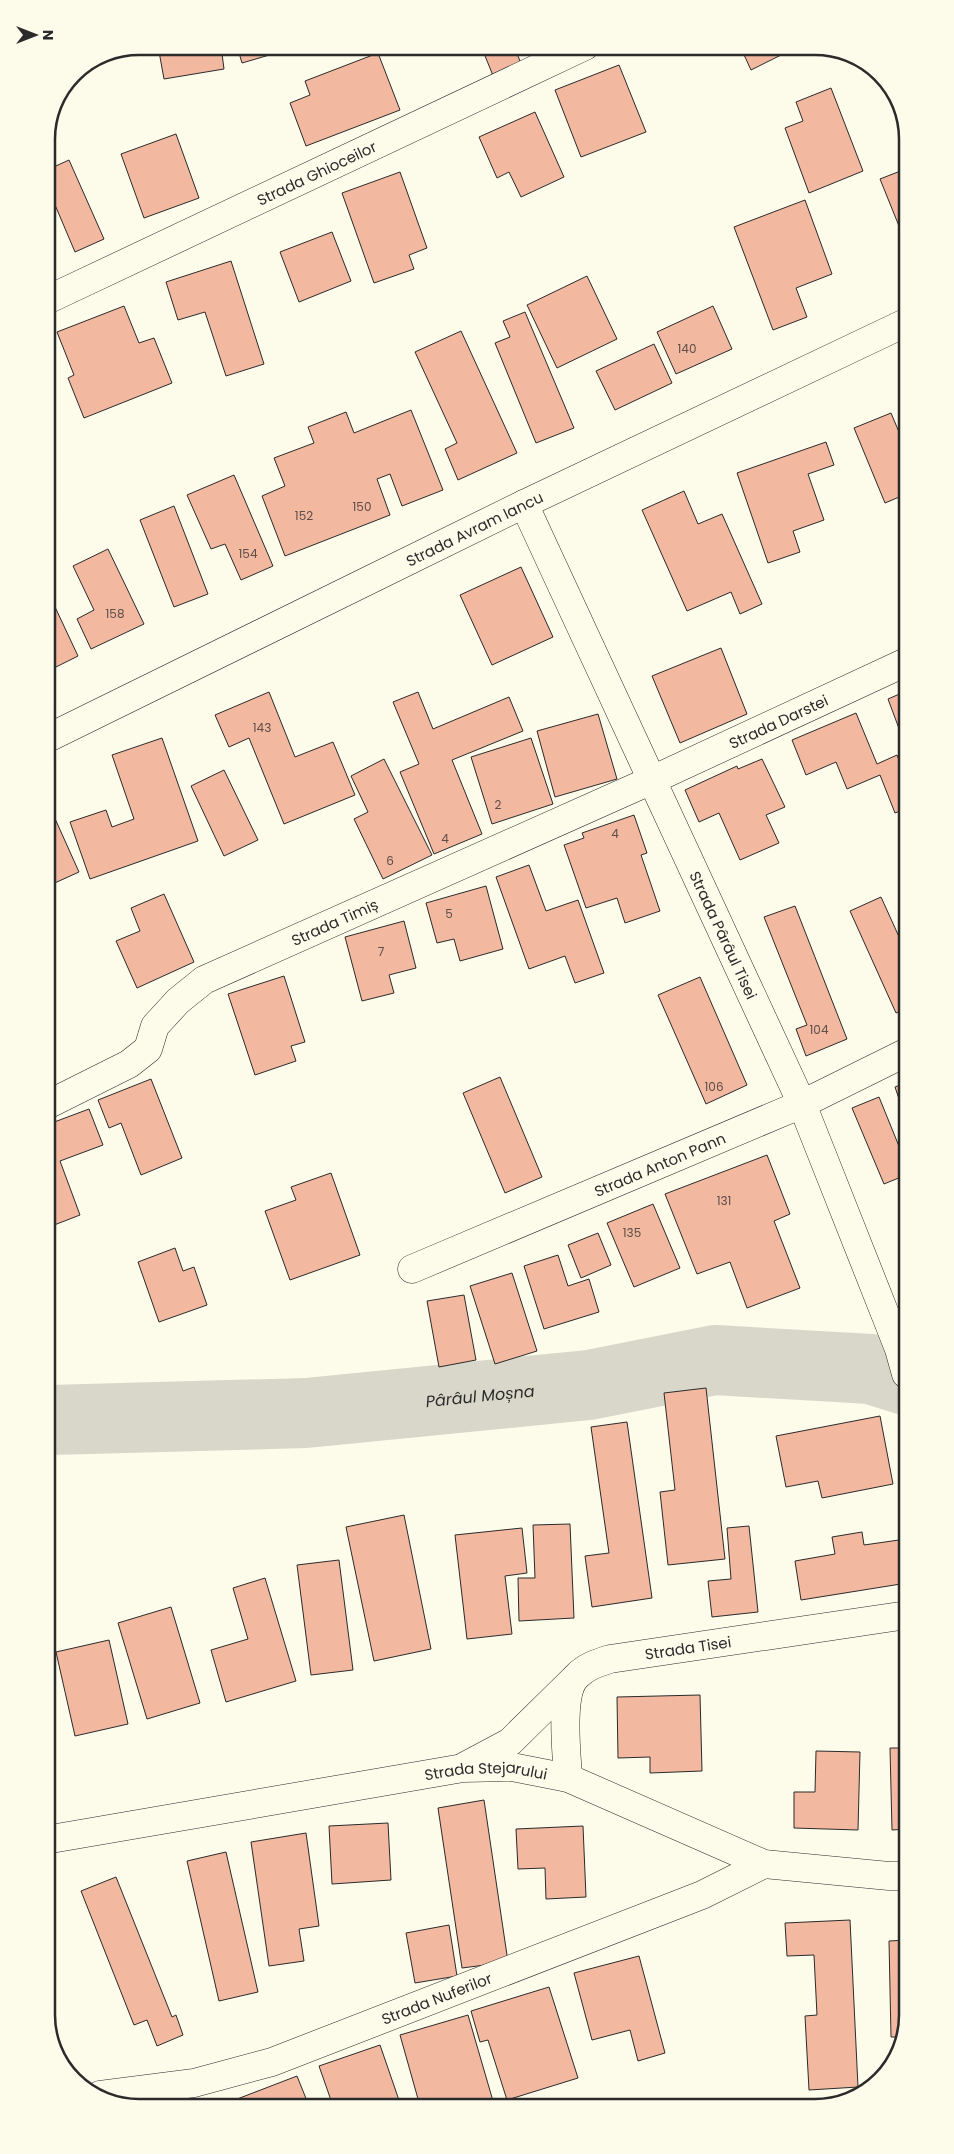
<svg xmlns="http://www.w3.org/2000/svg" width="954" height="2154" viewBox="0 0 954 2154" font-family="Poppins,sans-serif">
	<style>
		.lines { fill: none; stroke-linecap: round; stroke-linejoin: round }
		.river { stroke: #d8d7c9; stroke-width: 70 }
		.building { fill: #f2b8a0; stroke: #2b2b2b }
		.minor-casing { stroke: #2b2b2b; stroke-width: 29 }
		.major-casing { stroke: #2b2b2b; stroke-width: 29 }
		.minor { stroke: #fdfbea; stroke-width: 28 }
		.major { stroke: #fdfbea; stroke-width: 28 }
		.labels { text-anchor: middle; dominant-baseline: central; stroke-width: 4; stroke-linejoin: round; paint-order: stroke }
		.number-label { font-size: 12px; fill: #5d4e48 }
		.street-label { font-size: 15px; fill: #2b2b2b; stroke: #fdfbea }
		.water-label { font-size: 16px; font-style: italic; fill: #2b2b2b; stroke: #fdfbea }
		.rim { fill: none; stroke: #2b2b2b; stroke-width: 2.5 }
	</style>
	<rect width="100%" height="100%" fill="#fdfbea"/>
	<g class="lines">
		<path class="river" id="s1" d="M 50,1420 L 306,1413 L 589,1385 L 715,1360 L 871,1369 L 906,1380"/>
	</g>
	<g class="building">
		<polygon points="158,46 221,46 224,69 164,79"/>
		<polygon points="237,46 289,46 290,49 242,63"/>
		<polygon points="481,46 514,46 522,66 494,78"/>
		<polygon points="740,46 799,46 751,70"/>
		<polygon points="378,53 400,110 306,146 290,103 310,95 305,81"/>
		<polygon points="619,65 646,132 581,157 555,90"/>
		<polygon points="831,88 863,171 809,193 785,128 803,121 796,102"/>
		<polygon points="535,112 564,177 521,197 509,172 497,178 479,137"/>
		<polygon points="176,134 199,198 144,218 121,154"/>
		<polygon points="69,160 104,239 75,252 47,186 47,170"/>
		<polygon points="903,170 903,236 880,179"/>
		<polygon points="400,172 427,248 409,255 414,269 374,283 342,193"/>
		<polygon points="805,200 832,274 796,288 807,317 773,330 734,227"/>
		<polygon points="332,232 351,281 299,302 280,252"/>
		<polygon points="231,261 264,364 226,376 205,312 178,320 166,282"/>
		<polygon points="587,276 617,339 557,368 527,305"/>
		<polygon points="124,306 139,343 154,338 172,383 84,418 68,378 74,375 57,332"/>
		<polygon points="713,306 732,349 676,374 657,332"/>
		<polygon points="525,312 574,428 536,443 495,343 510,337 503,321"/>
		<polygon points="461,331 517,453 458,480 445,449 457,443 415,352"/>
		<polygon points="654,344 672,383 615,410 596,371"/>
		<polygon points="47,400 54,421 47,423"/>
		<polygon points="411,410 443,490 402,506 390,474 377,479 390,515 285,556 262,496 285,486 274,458 314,443 308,427 346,412 354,433"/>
		<polygon points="891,413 904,444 904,495 885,503 854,428"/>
		<polygon points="826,442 834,465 808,474 824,520 793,531 800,552 768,563 737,473"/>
		<polygon points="234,475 273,566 241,580 225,544 211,549 187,495"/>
		<polygon points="684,491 698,524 722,514 762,604 740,614 731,592 687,611 642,510"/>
		<polygon points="174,506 208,594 174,607 140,520"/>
		<polygon points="108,549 144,624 91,649 77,619 94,610 73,566"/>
		<polygon points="521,567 553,637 492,665 460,595"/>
		<polygon points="48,592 78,656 48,671"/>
		<polygon points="721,648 747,714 680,743 652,676"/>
		<polygon points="269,692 295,757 333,742 355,795 284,824 249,738 229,747 215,715"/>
		<polygon points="418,692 433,729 509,697 523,731 452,760 482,834 434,854 400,772 419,764 393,702"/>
		<polygon points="904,692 904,742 888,699"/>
		<polygon points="856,713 877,764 897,755 904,772 905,809 895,813 880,775 847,789 836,762 806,775 792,740"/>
		<polygon points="598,714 617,779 555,797 537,731"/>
		<polygon points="162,738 198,841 90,879 70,822 106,810 112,827 134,819 112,755"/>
		<polygon points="531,738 553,804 492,824 471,757"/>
		<polygon points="384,759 432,855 383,879 354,819 368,812 351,776"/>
		<polygon points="762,759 785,807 766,815 779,843 740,860 719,813 699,822 685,790 737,766 738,769"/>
		<polygon points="224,770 258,840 224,856 191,786"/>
		<polygon points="48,803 79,872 48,886"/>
		<polygon points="634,815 647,853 641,855 660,911 625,923 617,898 586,908 564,845 584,838 582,833"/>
		<polygon points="529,865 546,911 578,900 604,973 575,983 565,956 529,969 496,877"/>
		<polygon points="486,886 503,949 460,961 454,939 437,943 426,903"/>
		<polygon points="164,894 194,962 137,988 116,941 140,931 131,908"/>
		<polygon points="881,897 905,950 905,1009 896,1013 850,911"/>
		<polygon points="795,906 847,1039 806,1056 796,1029 807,1025 764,917"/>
		<polygon points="404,921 416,968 389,975 394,993 362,1001 345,937"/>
		<polygon points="284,976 305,1042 291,1046 296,1061 255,1075 228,994"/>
		<polygon points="700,977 747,1085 706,1104 658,995"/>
		<polygon points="500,1077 542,1177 505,1193 463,1093"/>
		<polygon points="151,1079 182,1158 141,1175 121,1123 109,1128 98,1100"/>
		<polygon points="905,1083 905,1117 895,1087"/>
		<polygon points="879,1097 905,1161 906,1175 884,1184 852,1108"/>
		<polygon points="89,1109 103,1145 60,1161 80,1215 49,1227 49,1124"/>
		<polygon points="767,1155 790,1214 774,1221 800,1288 747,1308 730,1262 697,1274 665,1194"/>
		<polygon points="331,1173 360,1255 290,1280 265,1211 296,1200 291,1187"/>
		<polygon points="653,1204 680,1268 634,1287 607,1223"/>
		<polygon points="598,1233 611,1265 581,1278 568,1245"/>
		<polygon points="175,1248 183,1271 194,1267 207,1305 159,1322 138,1262"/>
		<polygon points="558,1255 568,1286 589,1279 599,1312 544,1329 524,1266"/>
		<polygon points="512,1273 537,1351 495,1364 470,1286"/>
		<polygon points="464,1295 476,1360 439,1367 427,1301"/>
		<polygon points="706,1388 725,1559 668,1565 660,1492 675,1490 664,1393"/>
		<polygon points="880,1416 893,1484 822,1498 818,1481 786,1487 776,1436"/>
		<polygon points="627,1422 652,1598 592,1607 585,1556 609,1553 591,1427"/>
		<polygon points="404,1515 431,1649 374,1661 346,1527"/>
		<polygon points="570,1524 574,1618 519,1621 518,1578 535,1578 533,1525"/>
		<polygon points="749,1526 758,1612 712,1617 708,1581 731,1579 727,1528"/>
		<polygon points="522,1528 527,1573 505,1576 512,1634 467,1639 455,1535"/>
		<polygon points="862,1532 864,1545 906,1539 907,1583 801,1600 795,1561 835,1554 832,1537"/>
		<polygon points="339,1560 353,1670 311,1675 297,1565"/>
		<polygon points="265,1578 296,1681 226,1702 211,1650 248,1639 233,1588"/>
		<polygon points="171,1607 200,1703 147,1719 118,1623"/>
		<polygon points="109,1640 128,1724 75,1736 56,1652"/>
		<polygon points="700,1695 702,1771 650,1773 650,1757 618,1758 617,1697"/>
		<polygon points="890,1748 907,1748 907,1829 892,1830"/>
		<polygon points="816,1751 860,1752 858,1830 794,1828 794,1792 815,1792"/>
		<polygon points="484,1800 508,1962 462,1968 438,1808"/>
		<polygon points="388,1823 391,1880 332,1884 329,1826"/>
		<polygon points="583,1826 586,1897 546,1899 545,1868 518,1869 516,1829"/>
		<polygon points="306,1833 319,1926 299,1929 304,1961 269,1966 251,1842"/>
		<polygon points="226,1852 258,1992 219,2001 187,1861"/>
		<polygon points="116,1877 172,2017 176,2015 183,2035 157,2046 147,2020 134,2025 81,1891"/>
		<polygon points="850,1920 858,2087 809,2090 805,2016 817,2015 814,1955 787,1956 785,1923"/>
		<polygon points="449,1925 457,1976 415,1983 406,1933"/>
		<polygon points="908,1940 908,2015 900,2037 891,2037 889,1941"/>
		<polygon points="639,1956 665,2053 638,2061 630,2030 592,2040 574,1973"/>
		<polygon points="549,1987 578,2078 507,2100 488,2040 480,2042 471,2011"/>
		<polygon points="468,2015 493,2101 479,2105 420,2106 400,2035"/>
		<polygon points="380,2045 401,2106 333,2106 319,2066"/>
		<polygon points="297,2076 309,2106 219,2106"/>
	</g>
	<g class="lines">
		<defs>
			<g id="minor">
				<path id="s2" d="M 47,300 L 585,46"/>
				<path id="s3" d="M 524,504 L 802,1104 L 899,1349 L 906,1374"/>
				<path id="s4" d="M 49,1104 L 129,1064 L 148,1049 L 155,1026 L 178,1001 L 204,980 L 652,780 L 904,663"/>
				<path id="s5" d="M 412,1269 L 802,1104 L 905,1053"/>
				<polyline points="465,1766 510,1742 573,1680"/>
				<path id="s6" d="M 568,1778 C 567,1754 559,1695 576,1677 C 585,1667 597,1663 610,1659 L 907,1615"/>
				<path id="s7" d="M 51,1839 L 463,1768 L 512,1767 L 568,1778 L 764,1864 L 889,1876 L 907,1876"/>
				<path id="s8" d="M 100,2095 L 194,2083 L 272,2062 L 702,1895 L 764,1864"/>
			</g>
			<g id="major">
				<path id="s9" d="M 48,738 L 524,504 L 903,324"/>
			</g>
		</defs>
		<use href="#minor" class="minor-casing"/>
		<use href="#major" class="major-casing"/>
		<use href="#minor" class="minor"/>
		<use href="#major" class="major"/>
	</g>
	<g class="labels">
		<g class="number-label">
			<text x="687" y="348">140</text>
			<text x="362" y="506">150</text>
			<text x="304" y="515">152</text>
			<text x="248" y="553">154</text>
			<text x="115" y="613">158</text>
			<text x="262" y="727">143</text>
			<text x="498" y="804">2</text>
			<text x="615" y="833">4</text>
			<text x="445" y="838">4</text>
			<text x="390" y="860">6</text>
			<text x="449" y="913">5</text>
			<text x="381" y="951">7</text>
			<text x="819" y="1029">104</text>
			<text x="714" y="1086">106</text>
			<text x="724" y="1200">131</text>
			<text x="632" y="1232">135</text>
		</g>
		<g class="street-label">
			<text stroke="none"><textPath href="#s2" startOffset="298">Strada Ghioceilor</textPath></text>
			<text stroke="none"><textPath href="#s9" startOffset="475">Strada Avram Iancu</textPath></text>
			<text stroke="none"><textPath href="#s4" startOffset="835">Strada Darstei</textPath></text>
			<text stroke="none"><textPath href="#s4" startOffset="348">Strada Timiș</textPath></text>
			<text stroke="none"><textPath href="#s3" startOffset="475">Strada Pârâul Tisei</textPath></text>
			<text stroke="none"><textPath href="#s5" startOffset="269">Strada Anton Pann</textPath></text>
			<text stroke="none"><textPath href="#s6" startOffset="221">Strada Tisei</textPath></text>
			<text stroke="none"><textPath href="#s7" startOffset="441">Strada Stejarului</textPath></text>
			<text stroke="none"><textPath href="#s8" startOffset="352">Strada Nuferilor</textPath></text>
		</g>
		<g class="water-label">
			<text stroke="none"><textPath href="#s1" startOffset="431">Pârâul Moșna</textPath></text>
		</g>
	</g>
	<path d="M0 0H954V2154H0ZM139 55H815A84 84 0 0 1 899 139V2015A84 84 0 0 1 815 2099H139A84 84 0 0 1 55 2015V139A84 84 0 0 1 139 55Z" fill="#fdfbea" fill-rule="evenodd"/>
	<path class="rim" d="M139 55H815A84 84 0 0 1 899 139V2015A84 84 0 0 1 815 2099H139A84 84 0 0 1 55 2015V139A84 84 0 0 1 139 55Z"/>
	<g transform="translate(35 35) rotate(90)" stroke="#fdfbea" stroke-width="4" paint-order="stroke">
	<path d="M0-4L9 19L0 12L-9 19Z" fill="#2b2b2b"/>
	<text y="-8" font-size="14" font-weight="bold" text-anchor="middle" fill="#2b2b2b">N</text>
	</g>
</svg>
